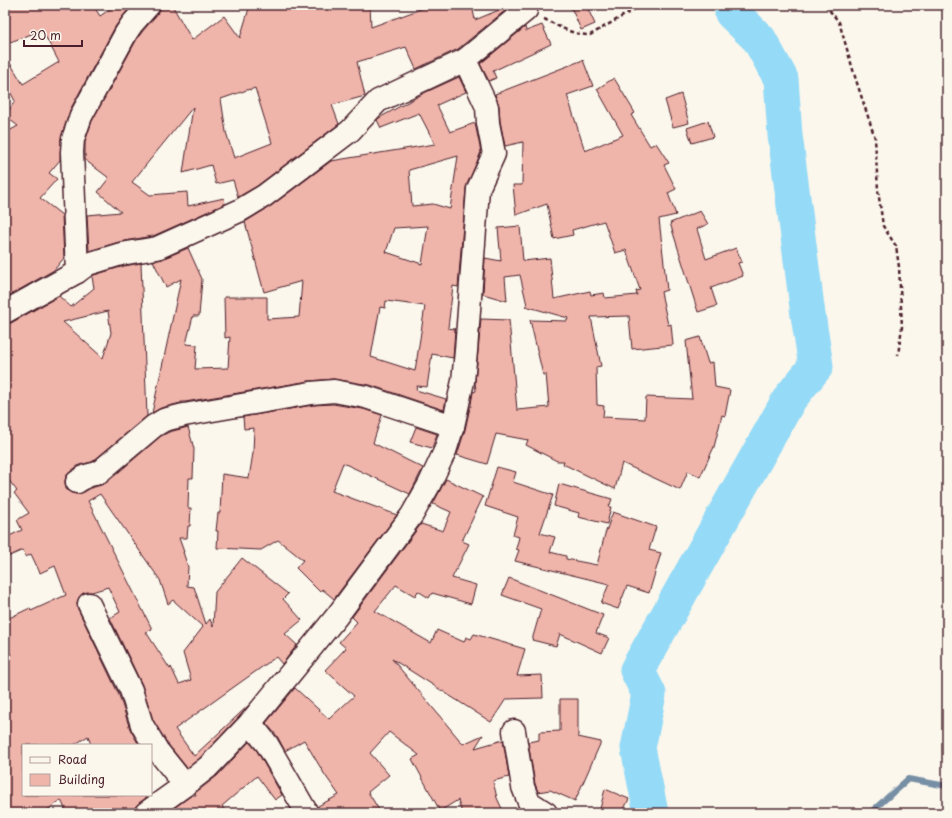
<svg xmlns="http://www.w3.org/2000/svg" width="952" height="818" viewBox="0 0 952 818" font-family="'Playpen Sans',sans-serif">
	<style>
		.lines { fill: none; stroke-linecap: round; stroke-linejoin: round }
		.stream { stroke: #778fa5; stroke-width: 6 }
		.river { stroke: #95daf7; stroke-width: 35 }
		.building { fill: #efb4aa; stroke: #4a1f2b; fill-rule: evenodd }
		.minor-casing { stroke: #4a1f2b; stroke-width: 25 }
		.path { stroke: #4a1f2b; stroke-width: 2.5; stroke-dasharray: 4 3; stroke-linecap: butt }
		.minor { stroke: #fbf7ec; stroke-width: 22 }
	</style>
	<rect width="100%" height="100%" fill="#fbf7ec"/>
	<filter id="ink" filterUnits="userSpaceOnUse"><feTurbulence type="fractalNoise" baseFrequency=".025" numOctaves="2"/><feDisplacementMap in="SourceGraphic" scale="8" xChannelSelector="R" yChannelSelector="G"/><feConvolveMatrix kernelMatrix="1 2 1 2 8 2 1 2 1" color-interpolation-filters="sRGB"/></filter>
	<g filter="url(#ink)">
		<g class="lines">
			<polyline class="stream" points="870,813 908,779 947,786"/>
			<polyline class="river" points="651,813 638,748 649,694 637,670 790,398 816,366 808,315 785,135 781,79 759,39 732,13 733,5"/>
		</g>
		<g class="building">
			<polygon points="5,5 93,5 100,16 116,5 132,5 123,16 115,27 70,110 61,138 60,160 49,173 57,179 40,198 62,215 64,258 54,270 5,298 5,133 18,126 5,116 15,101 5,82 5,55 23,84 59,62 42,30 37,33 37,32 5,44"/>
			<path d="M 161,5 L 172,5 L 192,40 L 224,16 L 240,38 L 250,5 L 370,5 L 371,27 L 432,5 L 472,5 L 475,20 L 506,7 L 507,9 L 458,49 L 416,69 L 406,47 L 357,62 L 365,96 L 332,105 L 339,124 L 257,186 L 238,197 L 233,180 L 216,184 L 211,165 L 183,173 L 193,107 L 132,182 L 150,195 L 187,192 L 188,206 L 224,198 L 225,204 L 153,236 L 119,242 L 89,251 L 87,215 L 121,212 L 98,192 L 109,178 L 85,160 L 85,142 L 92,121 L 137,39 L 142,32 L 158,13 L 161,8 ZM 255,88 L 272,143 L 234,158 L 226,132 L 221,99 L 250,89 L 250,90 Z"/>
			<polygon points="570,5 586,5 595,24 581,30"/>
			<polygon points="542,25 551,44 493,71 496,78 489,81 480,64 525,27 526,31"/>
			<polygon points="583,60 593,86 567,95 585,151 623,135 597,89 614,78 635,113 631,115 650,146 656,143 669,163 664,165 676,189 668,193 676,215 659,219 667,290 661,292 668,325 671,324 673,345 632,349 629,316 591,317 601,366 596,367 597,405 604,406 603,417 645,419 646,397 692,399 686,341 700,337 708,363 713,362 715,387 730,390 725,416 722,415 714,447 700,477 688,471 680,490 622,463 615,489 563,464 564,461 557,461 526,445 528,440 496,434 487,464 457,455 465,430 470,407 471,407 471,404 473,392 476,391 475,383 481,319 509,320 517,410 549,407 546,374 543,375 530,320 567,321 568,318 525,306 527,305 520,275 505,277 507,301 483,294 485,258 501,261 498,228 520,226 523,261 550,258 554,299 590,291 591,295 604,293 605,298 637,295 636,291 640,290 626,250 615,253 604,221 572,230 573,235 554,239 547,204 516,215 513,185 522,185 523,142 505,146 500,121 499,106 495,94"/>
			<path d="M 459,77 L 466,92 L 437,105 L 450,132 L 475,123 L 481,152 L 466,188 L 458,287 L 453,286 L 448,328 L 455,329 L 453,358 L 432,354 L 427,387 L 417,386 L 416,390 L 446,399 L 444,410 L 370,385 L 333,379 L 309,381 L 185,402 L 181,402 L 181,403 L 161,408 L 152,413 L 181,279 L 166,287 L 153,261 L 162,259 L 188,248 L 202,279 L 199,316 L 193,316 L 186,344 L 197,345 L 195,369 L 228,368 L 230,337 L 225,338 L 224,297 L 267,297 L 267,319 L 299,317 L 302,281 L 264,292 L 245,222 L 271,206 L 331,161 L 435,144 L 419,113 L 381,128 L 377,120 L 379,118 L 424,93 ZM 458,156 L 450,209 L 433,204 L 412,206 L 409,170 ZM 428,226 L 422,264 L 386,252 L 394,228 ZM 386,301 L 425,306 L 415,371 L 371,357 L 380,307 L 385,308 Z"/>
			<polygon points="681,94 689,123 673,127 665,100"/>
			<polygon points="708,121 713,137 692,143 687,128"/>
			<polygon points="700,211 708,224 697,229 706,259 736,248 742,262 738,263 743,276 711,288 717,306 698,312 670,223"/>
			<path d="M 141,263 L 147,416 L 92,462 L 79,465 L 70,472 L 66,476 L 65,482 L 66,489 L 71,493 L 78,494 L 84,492 L 91,488 L 101,485 L 106,483 L 161,436 L 169,432 L 188,427 L 194,449 L 193,478 L 189,478 L 188,508 L 191,508 L 190,526 L 188,526 L 187,538 L 179,538 L 184,552 L 183,552 L 188,567 L 187,586 L 194,587 L 206,624 L 210,619 L 213,627 L 215,592 L 242,558 L 288,594 L 283,599 L 302,620 L 285,634 L 297,645 L 282,664 L 276,657 L 175,729 L 194,756 L 251,703 L 241,715 L 200,758 L 187,768 L 167,743 L 153,720 L 142,685 L 110,618 L 120,612 L 108,587 L 92,592 L 89,592 L 83,593 L 79,597 L 77,603 L 78,609 L 119,695 L 130,729 L 139,745 L 91,745 L 88,736 L 74,745 L 23,745 L 23,795 L 144,795 L 146,798 L 139,803 L 135,808 L 134,813 L 67,813 L 61,800 L 43,813 L 11,813 L 5,805 L 5,658 L 11,655 L 5,643 L 5,620 L 30,608 L 31,611 L 66,595 L 55,566 L 40,573 L 31,554 L 26,557 L 23,550 L 5,558 L 5,538 L 22,530 L 17,520 L 29,513 L 14,493 L 17,491 L 5,475 L 5,324 L 11,323 L 59,296 L 71,307 L 94,288 L 92,277 L 94,275 L 124,266 ZM 108,311 L 111,333 L 103,358 L 63,322 ZM 100,494 L 160,580 L 168,604 L 173,600 L 203,627 L 183,653 L 191,680 L 179,684 L 171,667 L 170,669 L 146,632 L 152,629 L 88,501 Z"/>
			<polygon points="333,404 363,409 382,415 373,443 423,468 410,494 343,463 332,491 397,515 334,599 322,589 320,592 296,568 303,560 278,540 261,550 217,548 218,531 216,531 218,513 220,513 222,474 249,478 253,453 254,428 244,429 243,417 313,405"/>
			<polygon points="416,427 437,434 432,448 410,442"/>
			<polygon points="497,467 516,472 513,482 553,495 540,533 555,537 550,552 566,556 566,559 597,565 605,534 613,512 656,527 649,550 661,553 649,593 627,586 618,609 601,603 609,584 515,561 519,550 516,549 519,537 513,535 518,517 485,506"/>
			<polygon points="446,479 483,497 462,541 469,544 452,578 476,585 471,604 432,593 429,598 418,591 415,596 396,585 375,611 431,643 437,630 464,642 466,637 471,639 474,634 525,649 517,676 542,675 543,698 506,699 491,722 392,659 463,744 483,735 475,748 503,740 509,777 493,781 497,798 504,813 462,813 458,800 440,811 412,759 419,755 389,732 370,753 389,775 368,792 381,813 319,813 318,806 339,795 325,775 304,740 285,751 277,736 266,723 295,688 329,719 354,696 325,670 346,648 339,642 357,622 352,617 421,524 443,531 451,512 433,504"/>
			<polygon points="559,484 612,499 609,507 611,507 607,524 578,517 579,513 554,506"/>
			<polygon points="509,578 603,615 596,633 609,638 602,653 560,634 556,646 532,640 541,609 502,595"/>
			<polygon points="560,699 578,699 578,737 601,742 575,801 550,790 538,792 535,784 528,742 539,740 539,732 560,731"/>
			<polygon points="249,742 257,751 282,795 275,800 257,776 222,806 227,813 167,813 192,795 196,795 195,793 217,776"/>
			<polygon points="605,789 629,799 622,813 599,813"/>
		</g>
		<g class="lines">
			<defs>
				<g id="minor">
					<polyline points="77,272 72,152 73,139 81,116 126,33 132,24 149,5"/>
					<polyline points="5,312 77,272 88,264 121,254 157,248 239,211 264,196 350,131 378,101 465,60 526,10 525,5"/>
					<polyline points="77,482 86,476 98,473 154,426 164,420 184,415 311,393 334,391 366,397 453,426"/>
					<polyline points="89,604 131,690 142,725 157,750 185,785"/>
					<polyline points="250,723 267,744 307,813"/>
					<polyline points="514,731 523,787 529,802 546,813"/>
					<polyline points="146,813 185,785 208,767 250,723 337,616 412,515 429,485 445,451 453,426 463,381 466,351 478,189 494,154 488,123 487,107 465,60"/>
				</g>
			</defs>
			<use href="#minor" class="minor-casing"/>
			<g class="path">
				<polyline points="825,5 839,22 856,80 875,138 878,190 883,226 896,246 899,267 902,327 898,355"/>
				<path d="M 544,19 C 559,26 572,35 590,35 L 642,5"/>
			</g>
			<use href="#minor" class="minor"/>
		</g>
	</g>
	<rect width="952" height="818" fill="none" stroke="#fbf7ec" stroke-width="20"/>
	<rect x="10" y="10" width="932" height="798" fill="none" stroke="#4a1f2b" stroke-width="1.5" filter="url(#ink)"/>
	<rect x="22" y="744" width="130" height="52" fill="#fbf7ec" stroke="#b4a19f"/>
	<rect x="30" y="757" width="20" height="6" fill="#fbf7ec" stroke="#b4a19f"/>
	<text x="58" y="764" font-size="12" fill="#4a1f2b">Road</text>
	<rect x="30" y="774" width="20" height="12" fill="#efb4aa" stroke="#b4a19f"/>
	<text x="58" y="784" font-size="12" fill="#4a1f2b">Building</text>
	<path d="M24 40v6h58v-6" fill="none" stroke="#4a1f2b" stroke-width="2"/>
	<text x="30" y="40" font-size="12" fill="#4a1f2b" stroke="#fbf7ec" stroke-width="3" paint-order="stroke">20 m</text>
</svg>
